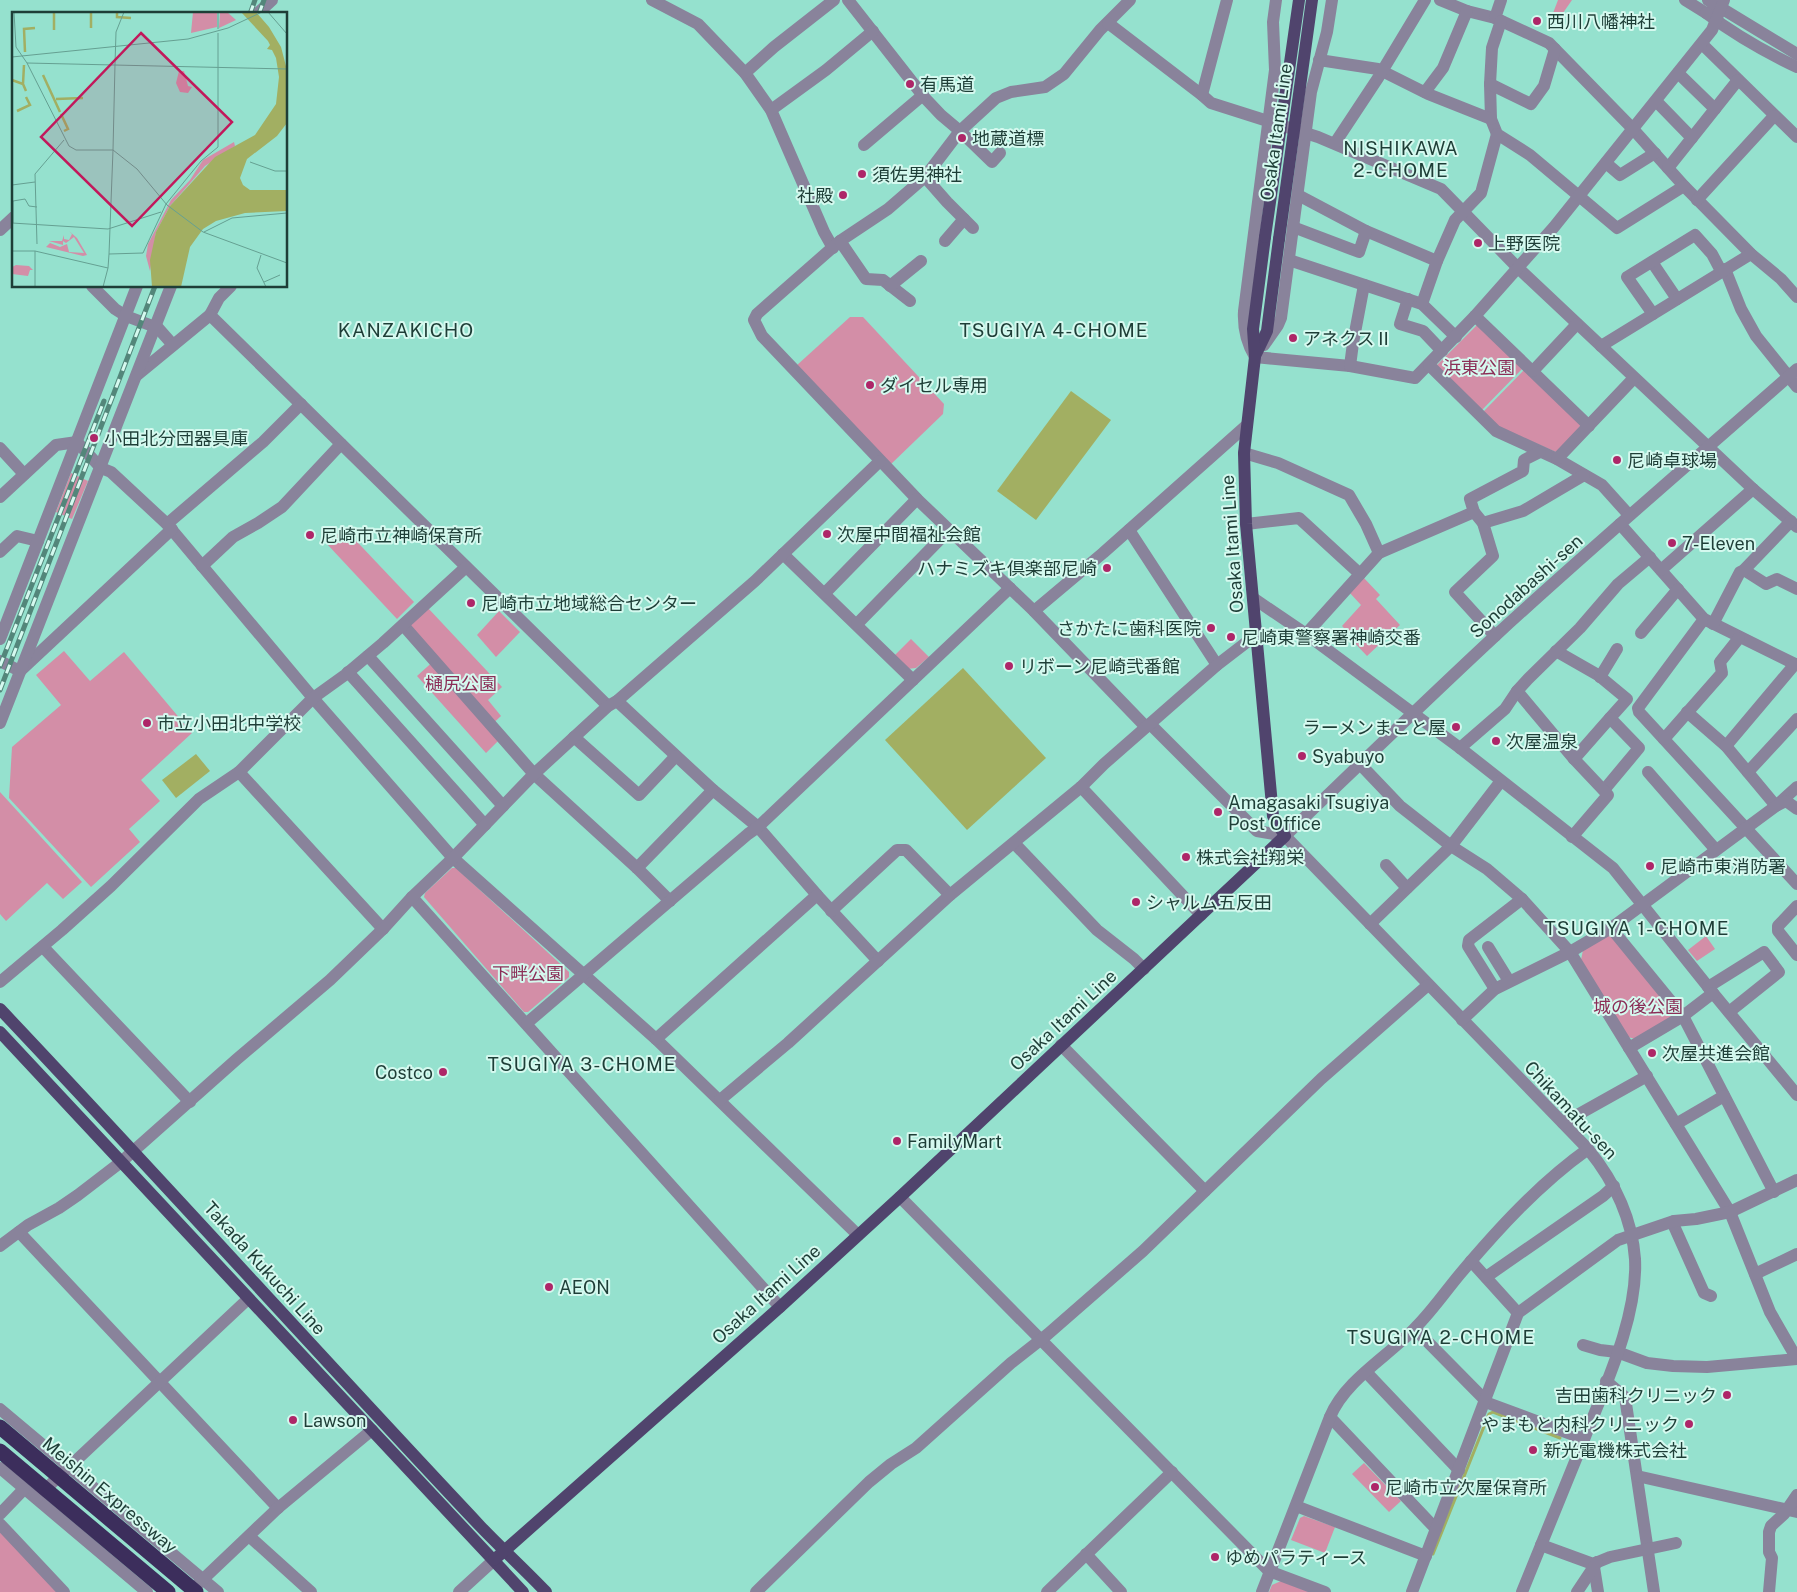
<svg xmlns="http://www.w3.org/2000/svg" width="1797" height="1592" viewBox="0 0 1797 1592" font-family="'Public Sans','Noto Sans JP',sans-serif">
	<style>
		.green { fill: #d38ea7 }
		.water { fill: #a2af62 }
		.lines { fill: none; stroke-linecap: round; stroke-linejoin: round }
		.stream { stroke: #a2af62; stroke-width: 3 }
		.minor { stroke: #89839b; stroke-width: 12 }
		.major { stroke: #50446d; stroke-width: 12 }
		.rail-casing { stroke: #53867a; stroke-width: 5 }
		.rail { stroke: #d5f9ef; stroke-width: 3; stroke-dasharray: 9; stroke-linecap: butt }
		.major-bridge { stroke: #50446d; stroke-width: 12 }
		.highway-bridge { stroke: #3c2e5c; stroke-width: 15 }
		.poi-dot { fill: #ae2668; stroke: #d5f9ef; stroke-width: 2 }
		.labels { text-anchor: middle; dominant-baseline: central; stroke-width: 4; stroke-linejoin: round; paint-order: stroke }
		.poi-label { font-size: 18px; fill: #1e3e37; stroke: #d5f9ef; text-anchor: start }
		.street-label { font-size: 18px; fill: #1e3e37; stroke: #d5f9ef }
		.park-label { font-size: 18px; fill: #8b2e57; stroke: #d5f9ef }
		.neighbourhood-label { font-size: 19px; letter-spacing: 1px; fill: #1e3e37; stroke: #d5f9ef }
		.inset-river { fill: none; stroke: #a2af62; stroke-width: 2.5 }
		.inset-road { fill: none; stroke: #65a092; stroke-width: 1 }
		.view { fill: #c2185b; fill-opacity: 0.15; stroke: #c2185b; stroke-width: 2.5 }
		.inset-edge { fill: none; stroke: #1e3e37; stroke-width: 2.5 }
	</style>
	<rect width="100%" height="100%" fill="#95e1ce"/>
	<g class="green">
		<polygon points="1558,0 1572,0 1554,26 1550,21"/>
		<polygon points="850,317 863,317 944,404 943,414 889,466 796,366"/>
		<polygon points="1477,325 1523,368 1481,411 1435,367"/>
		<polygon points="1525,369 1582,424 1558,453 1499,427 1483,412"/>
		<polygon points="71,473 88,481 72,519 56,512"/>
		<polygon points="344,528 414,602 397,619 327,544"/>
		<polygon points="1363,577 1380,595 1376,599 1400,625 1367,656 1350,638 1352,636 1342,626 1361,605 1349,592"/>
		<polygon points="428,608 502,687 488,700 501,716 488,728 498,741 486,753 417,676 437,658 408,626"/>
		<polygon points="499,611 520,632 496,657 477,635"/>
		<polygon points="911,639 929,657 916,668 907,669 894,656"/>
		<polygon points="64,651 90,681 124,652 192,733 141,780 160,801 129,829 140,842 91,887 9,798 12,747 61,705 36,675"/>
		<polygon points="0,792 82,882 63,899 47,883 6,921 0,914"/>
		<polygon points="452,868 456,868 569,972 569,977 528,1012 524,1012 424,897 425,893"/>
		<polygon points="1608,936 1614,937 1674,1011 1673,1018 1635,1039 1628,1037 1581,960 1583,950"/>
		<polygon points="1706,936 1715,949 1697,961 1688,950"/>
		<polygon points="1364,1463 1401,1501 1389,1512 1352,1474"/>
		<polygon points="1304,1516 1335,1527 1325,1553 1291,1540 1300,1518"/>
		<polygon points="0,1531 58,1592 0,1592"/>
		<polygon points="1281,1581 1309,1592 1269,1592 1272,1585"/>
	</g>
	<g class="water">
		<polygon points="1071,391 1111,420 1036,520 997,491"/>
		<polygon points="963,668 1046,758 967,830 885,740"/>
		<polygon points="196,754 210,771 176,798 162,780"/>
	</g>
	<g class="lines">
		<polyline class="stream" points="1433,1554 1489,1414 1493,1412 1560,1438"/>
		<g class="minor">
			<polyline points="652,0 698,24 745,73 771,110 824,232 833,248"/>
			<polyline points="848,0 924,97 941,115 960,131 992,162 1000,153"/>
			<polyline points="1130,0 1100,30 1064,74 1045,87 1011,92 996,98 960,131 925,177 888,209 840,241 757,314 754,320 762,336 917,499 1034,611 1146,727"/>
			<polyline points="1440,0 1467,11 1495,18 1549,43 1633,129 1684,186 1751,254 1781,279 1797,297"/>
			<polyline points="1685,0 1706,13 1714,10"/>
			<polyline points="1708,0 1797,54"/>
			<path d="M 1706,13 C 1734,34 1765,52 1797,67"/>
			<polyline points="257,14 272,0"/>
			<polyline points="1495,18 1501,0"/>
			<polyline points="1501,21 1492,48 1490,84 1491,119 1497,134 1530,155 1617,228 1684,186"/>
			<polyline points="1108,23 1202,95 1211,103 1318,137 1441,189 1517,267 1753,489 1797,527"/>
			<polyline points="1702,44 1797,137"/>
			<polyline points="1319,60 1378,69 1428,94 1491,119"/>
			<polyline points="745,73 774,47 834,0"/>
			<polyline points="1678,73 1715,109"/>
			<polyline points="1490,84 1531,104 1544,86 1555,49"/>
			<polyline points="1425,92 1443,68 1467,11"/>
			<polyline points="1202,95 1227,0"/>
			<polyline points="1656,101 1692,138"/>
			<polyline points="771,110 826,70 873,31"/>
			<polyline points="1335,143 1378,78 1425,0"/>
			<polyline points="864,145 923,95"/>
			<polyline points="1606,163 1620,175 1655,153"/>
			<polyline points="1668,168 1738,80"/>
			<polyline points="925,177 947,202 973,228"/>
			<polyline points="1298,195 1366,231 1437,261"/>
			<polyline points="1697,200 1774,116"/>
			<polyline points="1293,227 1359,252 1366,231"/>
			<polyline points="0,230 14,217"/>
			<polyline points="840,241 866,279 883,280 910,301"/>
			<polyline points="945,241 964,219"/>
			<polyline points="1289,260 1422,304 1456,337"/>
			<polyline points="1652,262 1677,299"/>
			<polyline points="1725,269 1741,309 1756,336 1797,387"/>
			<polyline points="92,286 115,309 126,316 158,328 173,345"/>
			<polyline points="231,286 219,298 210,315 608,706"/>
			<polyline points="890,286 921,261"/>
			<polyline points="1408,299 1400,324 1423,331 1442,351"/>
			<polyline points="1422,304 1437,261 1455,220 1481,193 1497,134"/>
			<polyline points="1653,314 1627,277 1695,235 1712,254 1721,271"/>
			<polyline points="1475,316 1589,426"/>
			<polyline points="1264,345 1278,325 1281,318 1311,92 1327,32 1332,0"/>
			<polyline points="1601,346 1751,254"/>
			<polyline points="1255,357 1350,366 1415,378 1475,316 1554,227 1712,30 1724,0"/>
			<path d="M 1255,357 C 1246,342 1243,328 1244,311 L 1275,70 L 1273,22 L 1276,0"/>
			<polyline points="1429,365 1496,431 1557,459 1602,485 1629,515"/>
			<polyline points="1350,366 1353,343 1364,285"/>
			<polyline points="1533,371 1577,324"/>
			<polyline points="137,375 210,315"/>
			<polyline points="0,448 24,474"/>
			<polyline points="1244,453 1278,463 1349,495 1366,524 1379,553"/>
			<polyline points="1557,459 1634,378"/>
			<polyline points="0,497 56,445 77,442 101,468 111,472 167,524 313,698 453,858 656,1039 858,1235"/>
			<polyline points="1483,523 1523,511 1584,475"/>
			<polyline points="167,524 263,442 301,404"/>
			<polyline points="1246,524 1299,518 1360,574"/>
			<polyline points="1620,524 1704,619 1797,665"/>
			<polyline points="1129,530 1217,665"/>
			<polyline points="0,552 17,536 38,541"/>
			<polyline points="783,554 913,680"/>
			<polyline points="202,566 233,537 258,523 282,507 341,444"/>
			<polyline points="1661,570 1753,489"/>
			<polyline points="1744,570 1766,584 1777,579 1797,589"/>
			<polyline points="825,593 917,499"/>
			<polyline points="1253,598 1306,634 1460,748 1613,868 1713,993 1797,1095"/>
			<polyline points="1034,611 1103,553 1247,425"/>
			<polyline points="1704,619 1638,708 1639,712 1797,884"/>
			<polyline points="857,624 949,530"/>
			<polyline points="1713,624 1740,572 1744,570 1791,521"/>
			<polyline points="403,625 534,774 637,868 713,790"/>
			<polyline points="1641,633 1678,589"/>
			<polyline points="1306,634 1379,553 1474,512"/>
			<polyline points="1495,636 1455,592 1493,556 1483,523 1474,512 1470,499 1523,471 1524,460 1540,452"/>
			<polyline points="0,639 137,286"/>
			<polyline points="1556,651 1598,675 1627,699 1610,718 1639,748 1604,790"/>
			<polyline points="368,656 503,806"/>
			<polyline points="0,661 20,671 172,529"/>
			<polyline points="348,672 485,825"/>
			<polyline points="1600,677 1617,649"/>
			<polyline points="1517,691 1574,759 1608,795 1572,837"/>
			<polyline points="617,701 713,790 758,827 817,895 878,961"/>
			<polyline points="1687,712 1726,746 1776,806 1797,787"/>
			<polyline points="0,723 171,286"/>
			<polyline points="1150,724 1257,831 1285,836"/>
			<polyline points="574,737 639,795 676,756"/>
			<polyline points="1664,739 1722,673 1720,662 1739,638"/>
			<polyline points="1726,746 1795,664"/>
			<polyline points="1460,748 1505,709 1517,691 1528,679 1580,628 1618,584 1650,557"/>
			<polyline points="1574,759 1610,718"/>
			<polyline points="1360,764 1400,806 1451,846 1487,869 1522,899 1570,952 1730,1212 1770,1312 1797,1359 1707,1367 1673,1366 1647,1363 1617,1352 1600,1350 1583,1345"/>
			<polyline points="239,772 383,929"/>
			<polyline points="1648,772 1716,850"/>
			<polyline points="1748,772 1797,719"/>
			<polyline points="1081,787 1201,915"/>
			<path d="M 1285,836 L 1588,1149 C 1614,1181 1632,1217 1635,1259 C 1638,1316 1606,1384 1585,1437 C 1564,1489 1543,1540 1522,1592"/>
			<path d="M 1285,836 C 1355,769 1424,702 1495,636 C 1594,545 1696,458 1797,369"/>
			<polyline points="1014,843 1097,930 1134,959 1144,969"/>
			<polyline points="1386,865 1407,888"/>
			<polyline points="637,868 670,901"/>
			<polyline points="412,897 780,1307"/>
			<polyline points="1797,906 1778,926 1778,931 1797,955"/>
			<polyline points="831,911 897,850 906,850 950,895"/>
			<polyline points="1370,924 1451,846 1501,781"/>
			<polyline points="1611,928 1683,1016 1774,1192"/>
			<polyline points="43,947 190,1102"/>
			<polyline points="1488,947 1509,981"/>
			<polyline points="0,982 62,930 111,886 199,799 239,772 313,698 345,675 383,643 466,567"/>
			<polyline points="1708,987 1764,952 1779,972 1729,1012"/>
			<polyline points="1495,989 1468,946 1469,940 1522,899"/>
			<polyline points="1462,1020 1495,989 1570,952 1611,928 1776,806 1786,801 1797,809"/>
			<polyline points="527,1023 748,834 758,827 1010,588"/>
			<polyline points="656,1039 817,895"/>
			<polyline points="1061,1045 1205,1191"/>
			<polyline points="1629,1048 1683,1016 1713,993"/>
			<polyline points="720,1100 788,1043 950,895 1081,787 1104,764 1217,665 1256,635"/>
			<polyline points="1563,1123 1647,1076"/>
			<polyline points="1676,1124 1724,1096"/>
			<polyline points="900,1197 1269,1571 1325,1592"/>
			<polyline points="1674,1221 1674,1226 1704,1293 1711,1296"/>
			<polyline points="19,1232 278,1508"/>
			<polyline points="0,1246 28,1225 59,1208 78,1195 121,1162 237,1059 330,980 383,929 412,897 453,858 534,774 608,706 617,701 755,581 880,461"/>
			<polyline points="1471,1261 1518,1313"/>
			<polyline points="1755,1274 1797,1254"/>
			<polyline points="1486,1277 1603,1196 1614,1186"/>
			<polyline points="1415,1329 1488,1403 1584,1439"/>
			<polyline points="1366,1372 1459,1470"/>
			<polyline points="1606,1381 1625,1397 1654,1592"/>
			<polyline points="0,1409 218,1592"/>
			<polyline points="1330,1417 1436,1529"/>
			<polyline points="0,1468 147,1592"/>
			<polyline points="1637,1476 1797,1512"/>
			<polyline points="36,1498 248,1299"/>
			<polyline points="1296,1506 1426,1556"/>
			<polyline points="0,1514 24,1489"/>
			<polyline points="0,1524 64,1592"/>
			<polyline points="249,1536 311,1592"/>
			<polyline points="1541,1545 1593,1564 1610,1557 1676,1543"/>
			<polyline points="1086,1554 1121,1592"/>
			<polyline points="1594,1567 1598,1592"/>
			<polyline points="198,1584 278,1508 372,1430"/>
			<polyline points="459,1592 494,1560"/>
			<polyline points="756,1592 869,1482 891,1464 916,1448 1011,1363 1048,1334 1143,1251 1321,1079 1428,985"/>
			<polyline points="1047,1592 1172,1472"/>
			<path d="M 1262,1592 L 1330,1417 C 1345,1380 1389,1356 1416,1327 C 1432,1311 1445,1292 1460,1274 C 1498,1229 1539,1184 1588,1149"/>
			<polyline points="1412,1592 1518,1313 1618,1240 1674,1221 1696,1219 1730,1212 1797,1180"/>
			<polyline points="1577,1592 1597,1562"/>
			<polyline points="1769,1592 1772,1558 1769,1552 1769,1532 1771,1526 1784,1514 1797,1495"/>
		</g>
		<g class="major">
			<polyline points="1256,354 1267,331 1279,239"/>
			<path d="M 0,1009 C 162,1180 319,1355 481,1527 C 502,1549 525,1570 546,1592"/>
			<polyline points="0,1032 523,1592"/>
			<polyline points="494,1560 780,1307 900,1197 1285,836 1273,816 1246,524 1244,453 1255,357 1253,329 1265,237"/>
		</g>
		<defs>
			<g id="rail">
				<polyline points="250,14 255,0"/>
				<polyline points="259,14 264,0"/>
				<polyline points="0,666 104,401"/>
				<polyline points="0,690 155,286"/>
			</g>
		</defs>
		<use href="#rail" class="rail-casing"/>
		<use href="#rail" class="rail"/>
		<g class="major-bridge">
			<polyline points="1265,237 1299,0"/>
			<polyline points="1279,239 1312,0"/>
		</g>
		<g class="highway-bridge">
			<polyline points="0,1427 196,1592"/>
			<polyline points="0,1451 168,1592"/>
		</g>
	</g>
	<g class="poi-dot">
		<circle cx="1537" cy="21" r="5"/>
		<circle cx="910" cy="84" r="5"/>
		<circle cx="962" cy="138" r="5"/>
		<circle cx="862" cy="174" r="5"/>
		<circle cx="843" cy="195" r="5"/>
		<circle cx="1478" cy="243" r="5"/>
		<circle cx="1293" cy="338" r="5"/>
		<circle cx="870" cy="385" r="5"/>
		<circle cx="94" cy="438" r="5"/>
		<circle cx="1617" cy="460" r="5"/>
		<circle cx="827" cy="534" r="5"/>
		<circle cx="310" cy="535" r="5"/>
		<circle cx="1672" cy="543" r="5"/>
		<circle cx="1107" cy="568" r="5"/>
		<circle cx="471" cy="603" r="5"/>
		<circle cx="1211" cy="628" r="5"/>
		<circle cx="1231" cy="637" r="5"/>
		<circle cx="1009" cy="666" r="5"/>
		<circle cx="147" cy="723" r="5"/>
		<circle cx="1456" cy="727" r="5"/>
		<circle cx="1496" cy="741" r="5"/>
		<circle cx="1302" cy="756" r="5"/>
		<circle cx="1218" cy="812" r="5"/>
		<circle cx="1186" cy="857" r="5"/>
		<circle cx="1650" cy="866" r="5"/>
		<circle cx="1136" cy="902" r="5"/>
		<circle cx="1652" cy="1053" r="5"/>
		<circle cx="443" cy="1072" r="5"/>
		<circle cx="897" cy="1141" r="5"/>
		<circle cx="549" cy="1287" r="5"/>
		<circle cx="1727" cy="1395" r="5"/>
		<circle cx="293" cy="1420" r="5"/>
		<circle cx="1689" cy="1424" r="5"/>
		<circle cx="1533" cy="1450" r="5"/>
		<circle cx="1375" cy="1487" r="5"/>
		<circle cx="1215" cy="1557" r="5"/>
	</g>
	<g class="labels">
		<g class="poi-label">
			<text x="1547" y="21">西川八幡神社</text>
			<text x="920" y="84">有馬道</text>
			<text x="972" y="138">地蔵道標</text>
			<text x="872" y="174">須佐男神社</text>
			<text x="833" y="195" text-anchor="end">社殿</text>
			<text x="1488" y="243">上野医院</text>
			<text x="1303" y="338">アネクスⅡ</text>
			<text x="880" y="385">ダイセル専用</text>
			<text x="104" y="438">小田北分団器具庫</text>
			<text x="1627" y="460">尼崎卓球場</text>
			<text x="837" y="534">次屋中間福祉会館</text>
			<text x="320" y="535">尼崎市立神崎保育所</text>
			<text x="1682" y="543">7-Eleven</text>
			<text x="1097" y="568" text-anchor="end">ハナミズキ倶楽部尼崎</text>
			<text x="481" y="603">尼崎市立地域総合センター</text>
			<text x="1201" y="628" text-anchor="end">さかたに歯科医院</text>
			<text x="1241" y="637">尼崎東警察署神崎交番</text>
			<text x="1019" y="666">リボーン尼崎弐番館</text>
			<text x="157" y="723">市立小田北中学校</text>
			<text x="1446" y="727" text-anchor="end">ラーメンまこと屋</text>
			<text x="1506" y="741">次屋温泉</text>
			<text x="1312" y="756">Syabuyo</text>
			<text x="1228" y="802">Amagasaki Tsugiya<tspan x="1228" dy="21">Post Office</tspan></text>
			<text x="1196" y="857">株式会社翔栄</text>
			<text x="1660" y="866">尼崎市東消防署</text>
			<text x="1146" y="902">シャルム五反田</text>
			<text x="1662" y="1053">次屋共進会館</text>
			<text x="433" y="1072" text-anchor="end">Costco</text>
			<text x="907" y="1141">FamilyMart</text>
			<text x="559" y="1287">AEON</text>
			<text x="1717" y="1395" text-anchor="end">吉田歯科クリニック</text>
			<text x="303" y="1420">Lawson</text>
			<text x="1679" y="1424" text-anchor="end">やまもと内科クリニック</text>
			<text x="1543" y="1450">新光電機株式会社</text>
			<text x="1385" y="1487">尼崎市立次屋保育所</text>
			<text x="1225" y="1557">ゆめパラティース</text>
		</g>
		<g class="street-label">
			<text transform="translate(1276 132) rotate(-82)">Osaka Itami Line</text>
			<text transform="translate(1232 544) rotate(-94)">Osaka Itami Line</text>
			<text transform="translate(1526 586) rotate(-42)">Sonodabashi-sen</text>
			<text transform="translate(1063 1020) rotate(-43)">Osaka Itami Line</text>
			<text transform="translate(1571 1110) rotate(47)">Chikamatu-sen</text>
			<text transform="translate(265 1268) rotate(48)">Takada Kukuchi Line</text>
			<text transform="translate(766 1294) rotate(-42)">Osaka Itami Line</text>
			<text transform="translate(110 1495) rotate(40)">Meishin Expressway</text>
		</g>
		<g class="park-label">
			<text x="1479" y="367">浜東公園</text>
			<text x="461" y="683">樋尻公園</text>
			<text x="528" y="973">下畔公園</text>
			<text x="1638" y="1006">城の後公園</text>
		</g>
		<g class="neighbourhood-label">
			<text x="1401" y="148">NISHIKAWA<tspan x="1401" dy="22">2-CHOME</tspan></text>
			<text x="406" y="330">KANZAKICHO</text>
			<text x="1054" y="330">TSUGIYA 4-CHOME</text>
			<text x="1637" y="928">TSUGIYA 1-CHOME</text>
			<text x="582" y="1064">TSUGIYA 3-CHOME</text>
			<text x="1441" y="1337">TSUGIYA 2-CHOME</text>
		</g>
	</g>
	<g transform="translate(12 12)">
		<rect width="275" height="275" fill="#95e1ce"/>
		<path d="M 181,0 L 205,0 L 205,15 L 179,21 ZM 208,0 L 215,0 L 224,8 L 207,16 ZM 167,59 L 172,59 L 176,74 L 180,75 L 176,81 L 168,80 L 164,71 ZM 222,130 L 223,134 L 193,154 L 158,194 L 144,220 L 138,259 L 134,244 L 136,232 L 159,188 L 178,168 L 191,148 ZM 57,219 L 65,226 L 75,243 L 71,244 L 34,235 L 38,231 L 48,235 L 55,232 L 57,240 L 72,241 L 62,225 L 54,231 L 51,229 L 51,233 L 37,229 L 50,229 L 52,223 L 52,227 L 57,228 L 60,222 ZM 4,253 L 17,254 L 21,258 L 18,258 L 16,264 L 0,262 L 0,255 Z" fill="#d38ea7"/>
		<path d="M 229,0 L 244,0 L 257,15 L 269,35 L 275,58 L 275,111 L 265,124 L 235,147 L 228,166 L 231,173 L 238,178 L 275,178 L 275,199 L 233,201 L 204,209 L 191,217 L 178,235 L 169,275 L 140,275 L 138,248 L 144,220 L 158,194 L 203,145 L 243,123 L 264,92 L 267,65 L 264,46 L 260,38 L 255,37 L 258,33 L 256,29 Z" fill="#a2af62"/>
		<path class="inset-river" d="M 42,0 L 42,18M 79,0 L 79,16M 105,0 L 105,5 L 119,6M 13,40 L 12,17 L 23,16M 31,63 L 48,100M 0,68 L 11,72 L 14,79M 11,72 L 12,53M 44,87 L 71,86M 5,99 L 18,93 L 14,85M 49,102 L 56,117 L 52,119"/>
		<path class="inset-road" d="M 2,0 L 4,35 L 15,51 L 275,57M 256,0 L 275,22M 206,17 L 206,0M 0,45 L 176,27 L 216,16 L 250,0M 15,51 L 57,134 L 64,138 L 101,138 L 97,242M 103,52 L 104,20 L 112,0M 103,52 L 101,138 L 125,157 L 155,193 L 191,220 L 275,251M 238,150 L 263,159 L 275,159M 0,173 L 23,170M 154,192 L 189,149 L 206,135 L 206,21M 0,211 L 96,217 L 149,200M 1,211 L 1,189 L 13,187 L 17,194 L 25,195M 192,220 L 220,206 L 275,201M 25,232 L 23,162 L 52,128M 0,239 L 23,239 L 96,256 L 97,242 L 131,241 L 154,192M 249,243 L 245,256 L 254,275M 252,270 L 268,263M 23,275 L 23,239M 91,275 L 96,256"/>
		<path class="view" d="M 129,21 L 220,110 L 120,214 L 29,125 Z"/>
		<rect width="275" height="275" class="inset-edge"/>
	</g>
</svg>
